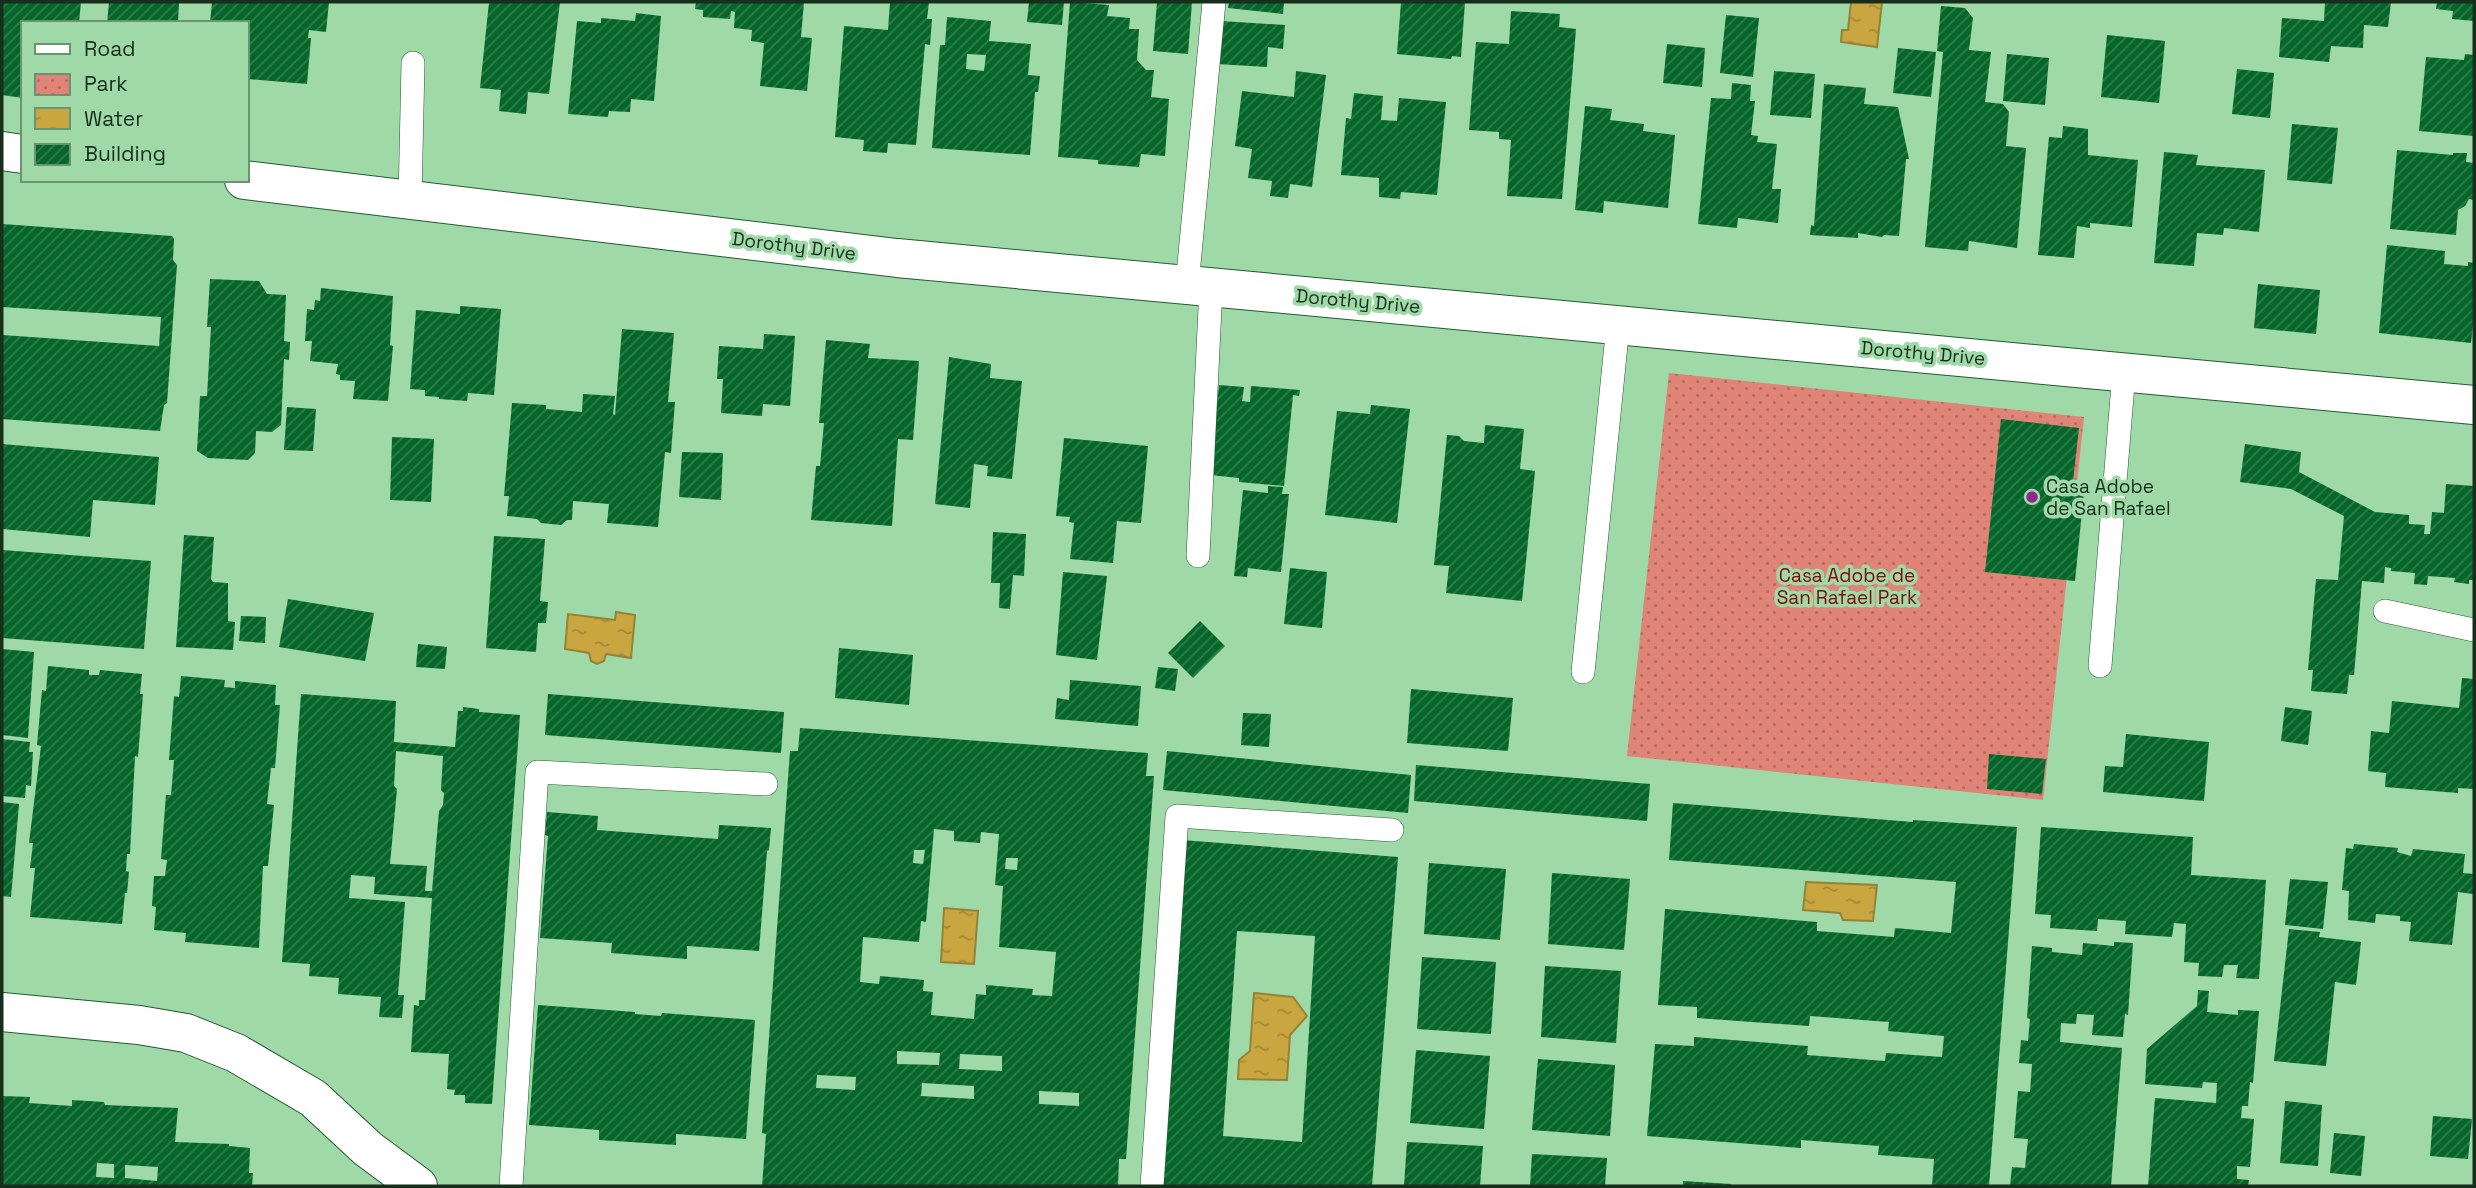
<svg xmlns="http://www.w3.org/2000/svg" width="2476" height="1188" viewBox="0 0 2476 1188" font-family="'Space Grotesk',sans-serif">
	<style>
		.park { fill: url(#park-dots) }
		.water { fill: url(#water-ripples); stroke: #948235; stroke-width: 2 }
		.building { fill: url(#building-hatch); fill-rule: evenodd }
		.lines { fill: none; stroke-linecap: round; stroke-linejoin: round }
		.lane-casing { stroke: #225a2f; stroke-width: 24 }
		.street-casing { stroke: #225a2f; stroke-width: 40 }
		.lane { stroke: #fff; stroke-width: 23 }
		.street { stroke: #fff; stroke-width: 38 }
		.poi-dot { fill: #90298e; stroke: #9ed9a7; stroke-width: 2.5 }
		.labels { text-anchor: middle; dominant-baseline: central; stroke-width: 7; stroke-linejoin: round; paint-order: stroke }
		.street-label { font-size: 19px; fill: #162e1b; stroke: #9ed9a7 }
		.poi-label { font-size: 19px; fill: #162e1b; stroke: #9ed9a7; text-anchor: start }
		.park-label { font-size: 19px; fill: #850807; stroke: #9ed9a7 }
	</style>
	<defs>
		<pattern id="park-dots" width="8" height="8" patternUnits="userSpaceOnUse" patternTransform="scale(1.75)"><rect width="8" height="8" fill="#df8477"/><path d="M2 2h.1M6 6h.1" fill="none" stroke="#b46c61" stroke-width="1.8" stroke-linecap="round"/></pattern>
		<pattern id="water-ripples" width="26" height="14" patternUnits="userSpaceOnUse" patternTransform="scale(1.75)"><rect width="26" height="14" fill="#caa640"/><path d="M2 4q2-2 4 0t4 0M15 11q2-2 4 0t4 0" fill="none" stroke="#a38835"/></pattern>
		<pattern id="building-hatch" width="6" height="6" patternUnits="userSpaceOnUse" patternTransform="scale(1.75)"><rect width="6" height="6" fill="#046629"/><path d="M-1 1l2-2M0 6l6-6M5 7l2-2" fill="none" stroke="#317c4e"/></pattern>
	</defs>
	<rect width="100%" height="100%" fill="#9ed9a7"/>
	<polygon class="park" points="1669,373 2084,417 2043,800 1627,756"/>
	<g class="water">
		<polygon points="1851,2 1882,2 1877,47 1841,42 1842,30 1848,30"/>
		<polygon points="616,612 635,615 631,658 606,654 604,661 597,664 591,661 589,653 565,649 568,614 615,620"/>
		<polygon points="1806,882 1877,885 1873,921 1843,920 1840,913 1803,910"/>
		<polygon points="944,908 978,911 974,964 941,962"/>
		<polygon points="1254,993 1293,997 1307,1016 1290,1035 1287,1080 1238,1079 1239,1060 1250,1051"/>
	</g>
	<g class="building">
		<polygon points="2,2 81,2 79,23 23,23 23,98 2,95"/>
		<polygon points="109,2 179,2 178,23 107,23"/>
		<polygon points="212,2 329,2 326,32 309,30 308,38 311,38 307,84 247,79 247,23 210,23"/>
		<polygon points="489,2 560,2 549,94 528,92 526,114 499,111 501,90 480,88"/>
		<polygon points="696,2 804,2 801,37 812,38 807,91 760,86 764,43 751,41 752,30 734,28 735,12 731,11 730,19 703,17 703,10 695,9"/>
		<polygon points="890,2 929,2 927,19 932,19 930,45 925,44 916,145 888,143 887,153 863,151 864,140 835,137 844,26 888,30"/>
		<polygon points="1029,2 1064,2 1062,25 1027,22"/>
		<polygon points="1070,2 1109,5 1107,16 1130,18 1129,29 1139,29 1137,60 1146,70 1154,70 1151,97 1169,99 1165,156 1141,154 1139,167 1098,164 1098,160 1058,157"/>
		<polygon points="1157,2 1192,2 1188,54 1153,51"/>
		<polygon points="1229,2 1284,2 1283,14 1228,8"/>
		<polygon points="1401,2 1465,2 1461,57 1452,56 1451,59 1397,54"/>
		<polygon points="2325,2 2391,2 2388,27 2364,25 2363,48 2331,46 2329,62 2279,57 2282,18 2324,21"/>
		<polygon points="2437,2 2474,2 2474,21 2452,19 2453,11 2436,9"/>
		<polygon points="1941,6 1965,8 1973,18 1969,50 1991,52 1985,102 2003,104 2009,112 2006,146 2026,148 2017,248 1969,241 1968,251 1925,247 1943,52 1937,51"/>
		<polygon points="1511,11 1560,14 1559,27 1576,29 1562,199 1507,196 1511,140 1499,139 1499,132 1469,130 1476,42 1509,44"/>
		<polygon points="636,13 661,16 654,101 631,99 630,112 609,111 608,117 568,114 577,21 601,23 601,18 635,21"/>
		<polygon points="1726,15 1759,18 1753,77 1720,73"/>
		<path d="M 947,17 L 991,21 L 989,41 L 1031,44 L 1028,75 L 1040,76 L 1038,92 L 1035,92 L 1030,155 L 932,148 L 940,45 L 945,45 ZM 967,54 L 986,55 L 984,71 L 966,69 Z"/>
		<polygon points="1221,21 1285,25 1283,49 1268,47 1267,67 1217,64"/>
		<polygon points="2107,35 2165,41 2159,103 2101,97"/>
		<polygon points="1667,44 1705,48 1702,87 1663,83"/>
		<polygon points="1898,48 1936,52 1931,97 1893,93"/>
		<polygon points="2007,54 2049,58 2045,105 2003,101"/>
		<polygon points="2465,54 2474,55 2474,136 2419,131 2426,57 2464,60"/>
		<polygon points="2237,69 2274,73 2270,118 2232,114"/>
		<polygon points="1296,71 1326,75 1312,187 1290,184 1288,198 1270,196 1272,181 1248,178 1252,149 1235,146 1242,91 1294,97"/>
		<polygon points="1774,71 1815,74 1811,118 1770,115"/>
		<polygon points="1732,83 1751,85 1750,101 1755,101 1751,135 1758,136 1757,142 1777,144 1772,189 1781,189 1778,223 1738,218 1737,228 1698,224 1711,98 1731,99"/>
		<polygon points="1824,84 1866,88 1864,104 1898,107 1909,159 1906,159 1899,236 1884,235 1882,237 1858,233 1858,238 1810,235 1811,225 1814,226"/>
		<polygon points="1354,93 1383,96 1381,120 1397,121 1399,98 1446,102 1437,195 1401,192 1400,199 1379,197 1379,178 1341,175 1346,118 1351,119"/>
		<polygon points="1585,106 1612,109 1610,120 1644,124 1643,131 1675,135 1668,208 1604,201 1603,213 1575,210"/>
		<polygon points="2292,124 2338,128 2332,184 2287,180"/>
		<polygon points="2063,126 2088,129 2088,155 2138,160 2132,227 2090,223 2090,228 2077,226 2074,258 2038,255 2049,137 2062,138"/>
		<polygon points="2397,150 2453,155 2453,153 2467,153 2466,162 2474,163 2474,200 2469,199 2465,206 2458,210 2456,235 2390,229"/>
		<polygon points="2164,152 2198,155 2196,165 2265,170 2259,232 2224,228 2223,235 2197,233 2194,266 2154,263"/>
		<polygon points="2,224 172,236 174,239 173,260 177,265 167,403 164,405 160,431 2,419 2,335 159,346 161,317 2,307"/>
		<polygon points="2387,245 2445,251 2444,264 2468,266 2468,262 2474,263 2474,315 2471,343 2379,333"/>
		<polygon points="210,279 259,281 267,294 286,295 284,341 290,342 289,360 284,359 281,425 272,432 256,431 255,453 248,460 208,458 197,451 200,396 207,396 211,327 207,327"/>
		<polygon points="2258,284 2320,290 2316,334 2254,328"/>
		<polygon points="321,288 393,296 390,345 393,346 388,401 353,399 355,381 340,380 340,375 336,374 338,364 310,361 312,341 305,341 307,309 314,310 315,300 320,301"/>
		<polygon points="460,306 501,309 494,395 468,393 467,401 439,399 439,397 425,396 425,390 410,389 416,310 460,314"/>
		<polygon points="622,329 674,333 668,402 675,402 671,453 665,452 658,527 607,523 609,504 573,501 572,520 567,520 561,525 541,523 537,519 507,516 509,496 504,496 512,403 546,405 546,409 582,412 583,394 615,396 613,414 615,415"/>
		<polygon points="764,334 795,336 790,406 763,404 762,416 721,413 723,379 717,379 719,346 763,349"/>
		<polygon points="826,340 870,344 868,358 919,361 913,440 898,439 892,526 811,520 816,466 820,466 824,423 819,423"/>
		<polygon points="949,357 991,364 990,378 1022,381 1012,479 987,476 988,466 974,464 970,508 935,504"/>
		<polygon points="1219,385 1244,387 1242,401 1250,402 1251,386 1300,390 1299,396 1293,395 1284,486 1239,482 1239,478 1210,475"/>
		<polygon points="1371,405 1410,409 1397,523 1325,515 1337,411 1370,414"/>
		<polygon points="287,407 316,409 313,451 284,450"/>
		<polygon points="2001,419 2079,428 2073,481 2085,482 2075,581 1985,572"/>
		<polygon points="1485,425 1524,429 1520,469 1535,471 1522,601 1446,593 1449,566 1434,565 1447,435 1459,436 1464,441 1484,443"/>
		<polygon points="392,437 434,439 431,502 390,500"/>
		<polygon points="1064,438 1148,446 1141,523 1117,521 1113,563 1070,559 1074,523 1069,522 1070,517 1056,516"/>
		<polygon points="2,444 159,457 155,505 93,500 90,537 2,529"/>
		<polygon points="2245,444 2301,452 2299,472 2375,512 2409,515 2409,524 2425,525 2424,534 2430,534 2432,512 2444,513 2446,484 2474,486 2474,580 2469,580 2469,584 2454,582 2455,578 2428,576 2427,585 2414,584 2415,573 2391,571 2391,568 2385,567 2384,583 2362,581 2354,675 2349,675 2347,694 2311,691 2313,670 2308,670 2316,579 2338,580 2344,516 2291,489 2240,482"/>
		<polygon points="682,452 723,453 721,500 679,497"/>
		<polygon points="1268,486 1283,487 1282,494 1289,494 1281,572 1248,568 1247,577 1234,576 1243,490 1268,493"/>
		<polygon points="993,532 1026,534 1024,576 1013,575 1010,609 999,608 1000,583 991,583"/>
		<polygon points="184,535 214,537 211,579 213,582 228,583 228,621 235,622 233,650 176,647"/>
		<polygon points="494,536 545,539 540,601 548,602 546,623 538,623 536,652 486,648"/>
		<polygon points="2,550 151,561 144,649 2,638"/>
		<polygon points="1290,568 1327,572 1322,628 1284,624"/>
		<polygon points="1063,572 1107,576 1097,660 1056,655"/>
		<polygon points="288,599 374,613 365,661 279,647"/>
		<polygon points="241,616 266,617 265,643 239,641"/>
		<polygon points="1200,621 1225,646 1193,678 1168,653"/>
		<polygon points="418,644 447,647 445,669 416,667"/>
		<polygon points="839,648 913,655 909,705 835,698"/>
		<polygon points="2,649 34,652 28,738 2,735"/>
		<polygon points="48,666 89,670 89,675 99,675 100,670 142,674 140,694 143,694 138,757 135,756 130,854 127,854 126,871 129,872 127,893 125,893 122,924 30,917 35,868 30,868 33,843 29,843 41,746 37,745 42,690 46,691"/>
		<polygon points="1158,667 1178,669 1175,691 1155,688"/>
		<polygon points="181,676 225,680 224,687 235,688 235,681 276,685 275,705 280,705 275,768 271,768 267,804 274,805 268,866 263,866 259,948 185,942 186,933 154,930 156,907 152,906 154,876 165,876 167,860 161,859 166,795 171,795 174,760 169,760 174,696 179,697"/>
		<polygon points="2462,678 2474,679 2474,789 2458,788 2458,793 2385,787 2386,773 2368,771 2371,731 2389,733 2392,701 2459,708"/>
		<polygon points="1070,680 1141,686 1138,726 1055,719 1057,698 1069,700"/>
		<polygon points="1411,689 1513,698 1508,751 1407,743"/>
		<path d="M 301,694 L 396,701 L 394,742 L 455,747 L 458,711 L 463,711 L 463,707 L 479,709 L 479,712 L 520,715 L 492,1104 L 465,1103 L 465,1095 L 454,1095 L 455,1090 L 447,1089 L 449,1054 L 411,1052 L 414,1005 L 419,1006 L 419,1000 L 425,1000 L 432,898 L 374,894 L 375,877 L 351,875 L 349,898 L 405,902 L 398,995 L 404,995 L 402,1018 L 379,1017 L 381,997 L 338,994 L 339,978 L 309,976 L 310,964 L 282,962 ZM 396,751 L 443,756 L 441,790 L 444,793 L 443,805 L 439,811 L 432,891 L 425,891 L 427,866 L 390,864 L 397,789 L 394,786 Z"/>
		<polygon points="548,694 784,712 781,753 545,735"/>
		<polygon points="2285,707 2312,711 2308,745 2281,741"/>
		<polygon points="1243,713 1271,714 1269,747 1241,745"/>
		<path d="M 800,728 L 1148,753 L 1146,776 L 1154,776 L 1126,1159 L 1119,1159 L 1118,1186 L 762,1186 L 766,1134 L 762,1133 L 790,751 L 798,751 ZM 934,829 L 954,831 L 954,841 L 980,843 L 981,832 L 999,834 L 995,885 L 1003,886 L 999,947 L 1056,952 L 1052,996 L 1032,995 L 1033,989 L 986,985 L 986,995 L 976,994 L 974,1019 L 931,1015 L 933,992 L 923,991 L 924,980 L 880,976 L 879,984 L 860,982 L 863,937 L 919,942 L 921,921 L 926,922 ZM 914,850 L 925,850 L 923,864 L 913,863 ZM 1006,858 L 1018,858 L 1017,870 L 1005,869 ZM 897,1051 L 940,1053 L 939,1065 L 897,1064 ZM 960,1054 L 1002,1056 L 1002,1071 L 959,1069 ZM 817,1075 L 856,1077 L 855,1090 L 816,1088 ZM 922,1083 L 974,1086 L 974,1099 L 921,1096 ZM 1039,1091 L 1079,1093 L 1079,1106 L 1039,1104 Z"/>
		<polygon points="2126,734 2209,742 2204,801 2103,792 2105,766 2123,767"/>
		<polygon points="2,739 30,742 29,752 33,752 31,786 26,785 25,798 2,796"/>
		<polygon points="1167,751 1411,775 1408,813 1163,790"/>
		<polygon points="1989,754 2046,759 2042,794 1987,789"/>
		<polygon points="1416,765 1650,784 1647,821 1414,801"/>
		<polygon points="2,802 19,804 11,897 2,896"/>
		<polygon points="1673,803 1913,822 1913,820 2017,827 1989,1186 1932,1186 1934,1159 1878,1155 1879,1146 1801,1140 1801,1148 1647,1136 1655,1044 1694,1046 1694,1037 1808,1046 1807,1055 1885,1061 1886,1053 1942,1057 1944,1036 1888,1031 1889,1022 1810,1016 1809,1026 1697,1018 1697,1007 1658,1005 1665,909 1817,922 1817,931 1894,937 1895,928 1951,933 1956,882 1669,860"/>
		<polygon points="547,812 598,816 597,830 718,839 719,825 771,828 769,850 767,851 759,951 687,946 687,959 611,953 612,943 540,938 548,836 545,835"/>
		<polygon points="2041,827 2193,837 2191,875 2266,880 2259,979 2236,978 2238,965 2224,965 2222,977 2198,976 2199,963 2184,962 2186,924 2174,923 2172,937 2125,934 2126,921 2098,919 2097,931 2050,928 2051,915 2035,914"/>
		<path d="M 1169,839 L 1398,857 L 1372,1186 L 1148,1186 ZM 1237,931 L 1315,936 L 1302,1142 L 1223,1136 Z"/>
		<polygon points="2354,844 2398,848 2397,852 2411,856 2413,849 2465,854 2463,873 2474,874 2473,894 2458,892 2452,945 2409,941 2411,922 2400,921 2400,916 2376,914 2375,923 2348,920 2349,891 2342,890 2346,848 2353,849"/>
		<polygon points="1429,863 1506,869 1500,940 1424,934"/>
		<polygon points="1552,873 1630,879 1624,950 1548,944"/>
		<polygon points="2290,879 2328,882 2323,929 2285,925"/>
		<polygon points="2289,929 2320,932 2319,937 2361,942 2356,985 2335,982 2326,1066 2274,1061"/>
		<polygon points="2114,942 2133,943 2128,1015 2125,1014 2123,1037 2092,1035 2094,1015 2077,1014 2076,1024 2061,1023 2060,1042 2122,1048 2111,1186 2010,1186 2012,1167 2025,1168 2028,1139 2014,1138 2018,1091 2030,1092 2032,1064 2019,1063 2021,1040 2028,1041 2030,1019 2027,1018 2032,946 2052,948 2052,952 2082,955 2083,943 2114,946"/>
		<polygon points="1422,957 1496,962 1491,1034 1417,1029"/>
		<polygon points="1545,966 1621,971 1616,1043 1541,1037"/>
		<polygon points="2198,990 2209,991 2207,1012 2238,1015 2238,1010 2259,1011 2253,1083 2250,1082 2248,1106 2242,1106 2241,1118 2254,1119 2250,1167 2237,1166 2237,1179 2249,1180 2248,1186 2148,1186 2155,1098 2216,1103 2217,1083 2203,1082 2202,1088 2145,1084 2147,1049 2197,1006"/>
		<polygon points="538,1005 635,1012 635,1014 661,1016 662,1013 755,1020 746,1139 676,1134 676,1145 599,1140 599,1130 529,1125"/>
		<polygon points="1416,1050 1490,1056 1484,1129 1410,1123"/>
		<polygon points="1538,1059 1615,1065 1610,1136 1532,1130"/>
		<path d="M 2,1096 L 30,1097 L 29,1103 L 72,1106 L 72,1100 L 104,1102 L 105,1105 L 178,1108 L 175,1142 L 229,1144 L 229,1146 L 250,1148 L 249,1173 L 253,1173 L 252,1186 L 2,1186 ZM 97,1163 L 114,1164 L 114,1178 L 96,1177 ZM 125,1165 L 158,1167 L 157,1181 L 125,1178 Z"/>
		<polygon points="2285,1101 2322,1105 2318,1166 2280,1163"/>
		<polygon points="2433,1116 2472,1119 2468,1159 2430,1156"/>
		<polygon points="2334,1133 2365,1136 2361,1176 2330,1173"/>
		<polygon points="1407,1142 1483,1146 1480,1186 1404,1186"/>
		<polygon points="1532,1154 1607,1158 1605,1186 1530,1186"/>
		<polygon points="1683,1181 1731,1184 1731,1186 1683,1186"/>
	</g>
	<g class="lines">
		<defs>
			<g id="lane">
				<polyline points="410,200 413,63"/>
				<polyline points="1187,285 1214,2"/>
				<polyline points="1198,556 1211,287"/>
				<polyline points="2385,611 2474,630"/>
				<polyline points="2100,666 2124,372"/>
				<polyline points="1583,672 1618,325"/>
				<polyline points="511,1186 537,772 766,784"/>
				<polyline points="1152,1186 1177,816 1392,830"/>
			</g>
			<g id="street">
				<polyline points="2,151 23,154"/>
				<polyline points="244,180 897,258 2474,405"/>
				<polyline points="2,1012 139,1025 186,1033 236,1053 313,1098 368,1149 418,1186"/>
			</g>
		</defs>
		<use href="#lane" class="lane-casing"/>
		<use href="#street" class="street-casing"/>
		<use href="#lane" class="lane"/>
		<use href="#street" class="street"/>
	</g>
	<circle class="poi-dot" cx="2032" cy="497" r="7"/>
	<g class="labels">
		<g class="street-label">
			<text transform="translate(794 246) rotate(7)">Dorothy Drive</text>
			<text transform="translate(1358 301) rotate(5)">Dorothy Drive</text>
			<text transform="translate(1923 353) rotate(5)">Dorothy Drive</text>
		</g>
		<g class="poi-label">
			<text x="2046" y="486">Casa Adobe<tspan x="2046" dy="22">de San Rafael</tspan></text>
		</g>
		<g class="park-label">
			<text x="1847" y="575">Casa Adobe de<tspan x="1847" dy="22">San Rafael Park</tspan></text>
		</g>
	</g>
	<rect width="2476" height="1188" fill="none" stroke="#162e1b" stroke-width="7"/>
	<rect x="21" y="21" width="228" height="161" fill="#9ed9a7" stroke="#68956f" stroke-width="2"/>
	<rect x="35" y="44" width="35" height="10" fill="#ffffff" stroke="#68956f" stroke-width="2"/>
	<text x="84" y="56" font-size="21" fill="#162e1b">Road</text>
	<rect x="35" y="74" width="35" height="21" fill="url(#park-dots)" stroke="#68956f" stroke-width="2"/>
	<text x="84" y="91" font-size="21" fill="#162e1b">Park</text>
	<rect x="35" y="108" width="35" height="21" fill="url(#water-ripples)" stroke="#68956f" stroke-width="2"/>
	<text x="84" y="126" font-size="21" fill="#162e1b">Water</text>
	<rect x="35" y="144" width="35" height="21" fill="url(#building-hatch)" stroke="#68956f" stroke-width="2"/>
	<text x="84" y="161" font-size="21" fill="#162e1b">Building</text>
</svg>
